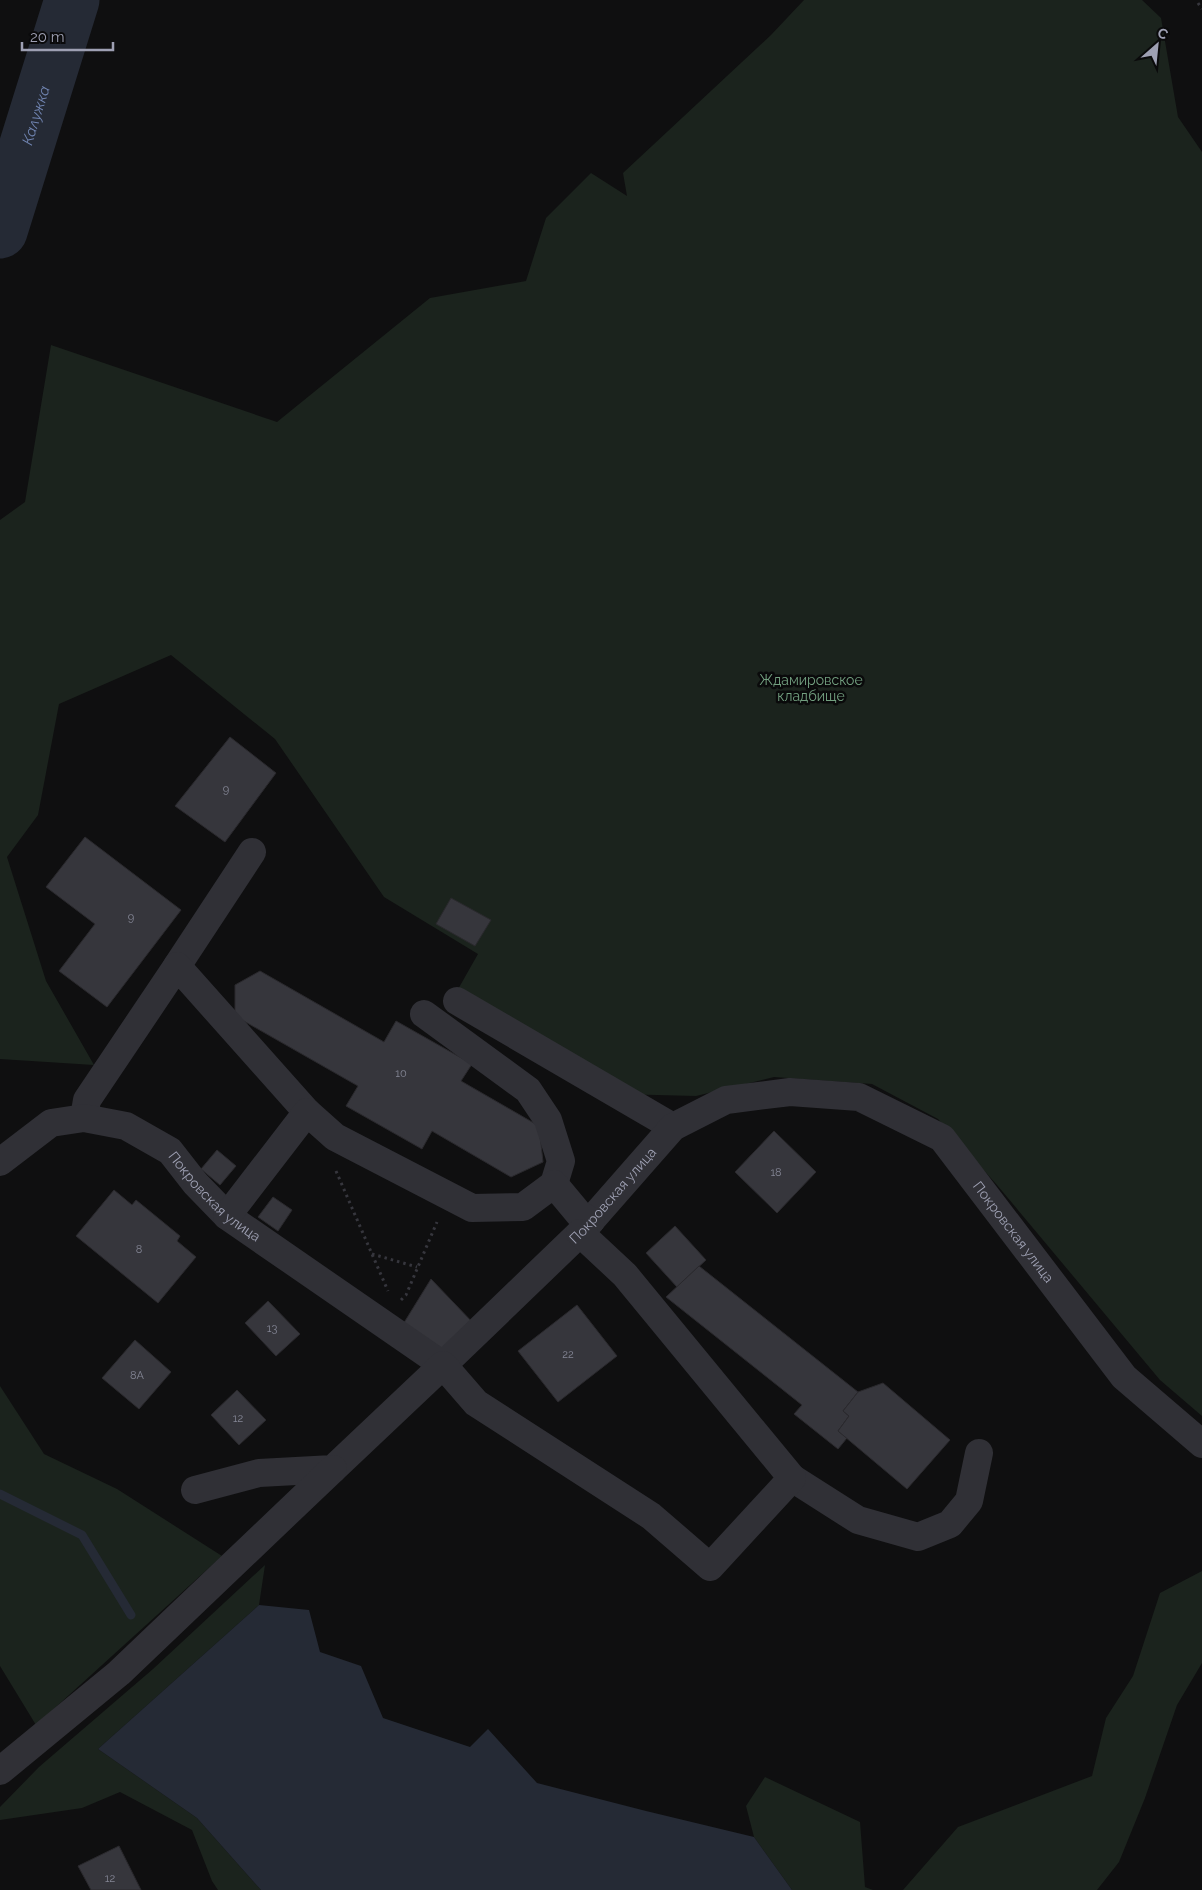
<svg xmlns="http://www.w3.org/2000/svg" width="1202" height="1890" viewBox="0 0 1202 1890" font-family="Raleway,sans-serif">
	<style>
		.green { fill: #1b231d }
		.water { fill: #252a35 }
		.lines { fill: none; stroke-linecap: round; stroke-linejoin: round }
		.stream { stroke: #252a35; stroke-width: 9 }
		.river { stroke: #252a35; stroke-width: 55 }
		.building { fill: #36363c; stroke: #2a292d }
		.path { stroke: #36363d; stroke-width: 3; stroke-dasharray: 2.5 4; stroke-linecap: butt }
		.minor { stroke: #303036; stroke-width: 28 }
		.labels { text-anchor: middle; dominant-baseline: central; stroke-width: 5; stroke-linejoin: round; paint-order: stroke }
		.number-label { font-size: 11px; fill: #848695 }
		.park-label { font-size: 14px; fill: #73a080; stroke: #0a0a0b }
		.street-label { font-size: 14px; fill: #9ea0b3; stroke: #0a0a0b }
		.water-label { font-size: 15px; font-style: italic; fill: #7185b2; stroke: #0a0a0b }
	</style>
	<rect width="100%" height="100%" fill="#0f0f10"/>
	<g class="green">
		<polygon points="804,0 1142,0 1161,18 1178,117 1202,152 1202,1416 1160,1380 997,1185 938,1119 872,1084 774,1077 696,1096 617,1094 457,991 478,954 384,897 275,739 171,655 59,704 38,815 7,857 46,981 94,1065 0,1059 0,520 25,502 51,345 277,422 430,298 526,281 546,218 591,173 627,196 623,173 771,35"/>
		<polygon points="0,1386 44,1454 117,1489 222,1556 36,1725 0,1666"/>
		<polygon points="265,1565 259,1605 98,1749 197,1818 261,1890 218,1890 212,1881 192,1830 120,1792 82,1808 0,1820 0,1807 39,1767 153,1669"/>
		<polygon points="1202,1571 1202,1663 1177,1705 1145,1798 1119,1862 1097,1890 903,1890 958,1827 1092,1776 1106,1718 1133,1676 1160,1593"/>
		<polygon points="765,1777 860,1822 865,1887 873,1890 792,1890 754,1837 746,1806"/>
	</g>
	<polygon class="water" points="259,1605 309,1610 320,1652 361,1666 383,1718 470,1747 488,1729 537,1783 646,1811 754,1837 792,1890 261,1890 197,1818 98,1749"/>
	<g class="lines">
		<polyline class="stream" points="0,1494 82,1535 131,1615"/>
		<path class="river" id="s1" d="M 0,231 L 72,0"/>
	</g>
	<g class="building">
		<polygon points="230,737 276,773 225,842 175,806"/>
		<polygon points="85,837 181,910 107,1007 59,971 95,924 46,887"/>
		<polygon points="451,898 491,920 475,946 436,924"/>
		<polygon points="260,971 384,1042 396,1021 472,1064 461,1081 539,1126 543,1162 511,1177 432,1131 422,1149 346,1106 358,1086 235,1016 235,985"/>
		<polygon points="774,1131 816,1172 777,1213 735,1172"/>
		<polygon points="217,1150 236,1166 220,1185 201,1169"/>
		<polygon points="114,1190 132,1205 136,1200 180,1236 177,1241 196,1257 158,1303 76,1236"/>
		<polygon points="273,1197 292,1210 278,1231 258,1217"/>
		<polygon points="675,1226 706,1260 677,1287 646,1253"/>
		<polygon points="699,1266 858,1392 843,1411 849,1416 838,1431 847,1438 838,1449 794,1414 802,1405 666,1297"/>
		<polygon points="431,1279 475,1325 441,1354 402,1326"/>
		<polygon points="268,1301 300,1334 276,1356 245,1323"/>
		<polygon points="577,1305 617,1356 558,1402 518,1351"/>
		<polygon points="135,1340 171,1372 139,1409 102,1378"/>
		<polygon points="883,1383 950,1440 907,1489 838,1431 849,1416 843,1411 858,1392"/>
		<polygon points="237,1390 266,1420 239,1445 211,1415"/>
		<polygon points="119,1846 141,1890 91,1890 78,1866"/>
	</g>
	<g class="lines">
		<g class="path">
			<polyline points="1198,3 1202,9"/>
			<polyline points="336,1171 388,1291"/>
			<polyline points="372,1254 417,1267"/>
			<polyline points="401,1300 406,1295 437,1222"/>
		</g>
		<g class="minor">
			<polyline points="177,966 252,852"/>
			<polyline points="457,1001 673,1127"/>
			<polyline points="424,1014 528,1090 548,1120 561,1161 554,1184"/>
			<polyline points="84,1118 87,1100 177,966 307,1112"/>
			<path id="s2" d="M 0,1162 L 51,1123 L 84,1118 L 126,1126 L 170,1151 L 195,1183 L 227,1216 L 443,1365 L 580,1233 L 673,1127 L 726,1100 L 790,1092 L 859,1097 L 942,1138 L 1124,1377 L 1202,1444"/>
			<polyline points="227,1216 307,1112 335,1137 472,1208 523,1207 554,1184 579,1214 591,1221"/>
			<polyline points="792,1478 858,1520 918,1537 950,1524 969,1501 979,1453"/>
			<polyline points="195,1490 259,1473 333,1469 443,1365 476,1403 651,1516 710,1567 792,1478 625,1275 580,1233"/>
			<polyline points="0,1771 119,1673 333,1469"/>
		</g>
	</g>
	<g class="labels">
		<g class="number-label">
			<text x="226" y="789">9</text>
			<text x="131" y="917">9</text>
			<text x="401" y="1073">10</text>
			<text x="776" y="1172">18</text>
			<text x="139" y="1249">8</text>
			<text x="272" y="1328">13</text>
			<text x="568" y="1354">22</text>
			<text x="137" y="1375">8А</text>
			<text x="238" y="1418">12</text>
			<text x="110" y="1878">12</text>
		</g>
		<g class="park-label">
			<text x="811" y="680">Ждамировское<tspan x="811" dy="16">кладбище</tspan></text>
		</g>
		<g class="street-label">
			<text stroke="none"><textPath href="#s2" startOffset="255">Покровская улица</textPath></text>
			<text stroke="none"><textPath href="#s2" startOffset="780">Покровская улица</textPath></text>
			<text stroke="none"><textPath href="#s2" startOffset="1275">Покровская улица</textPath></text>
		</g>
		<g class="water-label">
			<text stroke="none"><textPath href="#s1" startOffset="121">Калужка</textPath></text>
		</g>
	</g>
	<g transform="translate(1157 45) rotate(27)" stroke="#0a0a0b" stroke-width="4" paint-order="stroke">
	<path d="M0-4L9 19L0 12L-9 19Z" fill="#9ea0b3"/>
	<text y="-8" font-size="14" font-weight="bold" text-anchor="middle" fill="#9ea0b3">С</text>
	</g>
	<path d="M22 42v8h91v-8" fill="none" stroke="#9ea0b3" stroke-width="2.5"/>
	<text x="30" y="42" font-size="15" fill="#9ea0b3" stroke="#0a0a0b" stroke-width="4" paint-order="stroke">20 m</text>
</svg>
